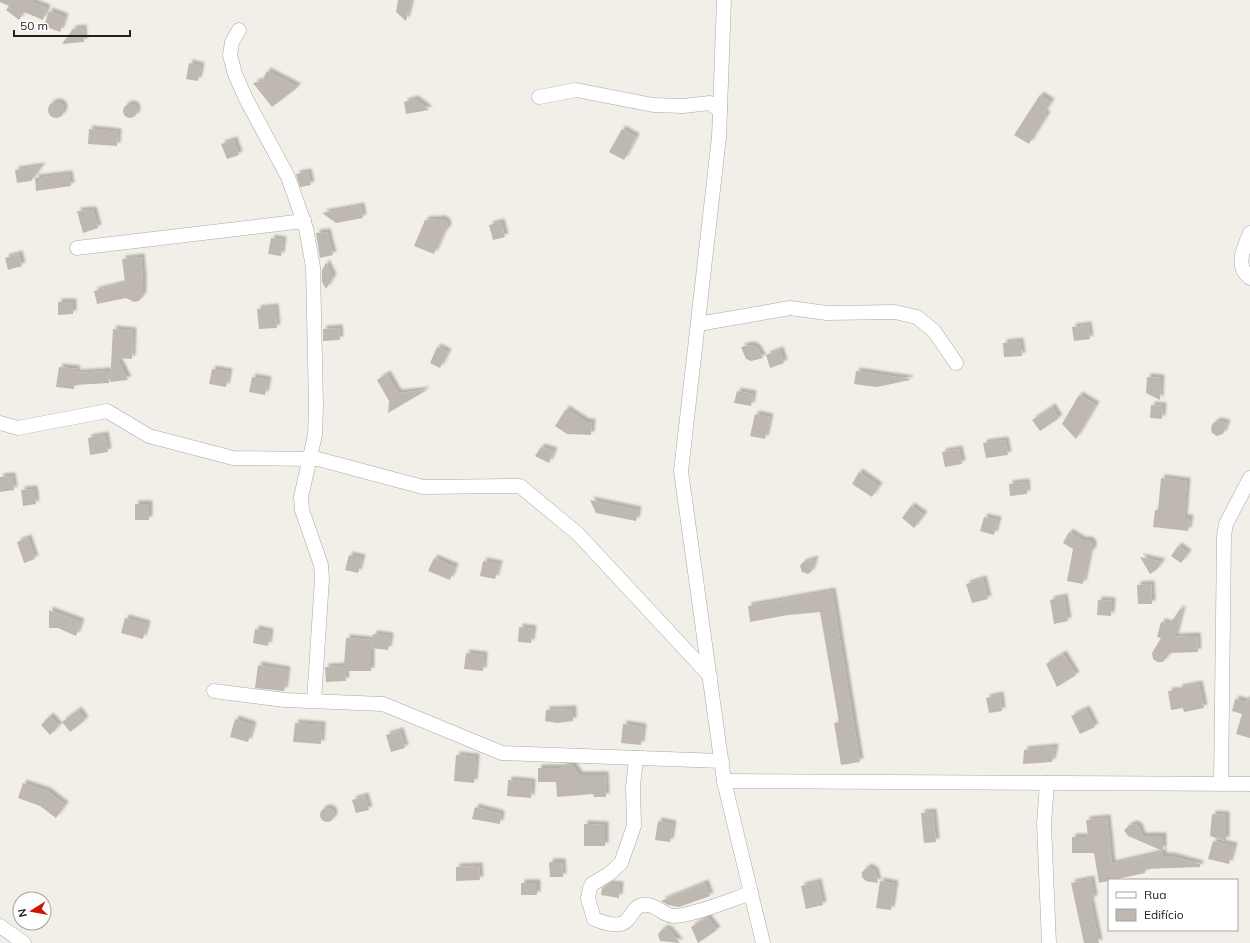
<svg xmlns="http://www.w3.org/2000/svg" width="1250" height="943" viewBox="0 0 1250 943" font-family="Mulish,sans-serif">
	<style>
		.building { fill: #beb8b1; filter: url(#shadow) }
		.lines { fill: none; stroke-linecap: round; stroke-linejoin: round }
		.street-casing { stroke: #a8a8a8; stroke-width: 15 }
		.street { stroke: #fff; stroke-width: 14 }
	</style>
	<defs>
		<filter id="shadow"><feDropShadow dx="3.5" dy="-3.5" stdDeviation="1" flood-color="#0004"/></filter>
	</defs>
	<rect width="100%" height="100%" fill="#f1efe8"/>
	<g class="building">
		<polygon points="0,0 33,0 31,2 47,8 43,20 24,12 19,20 6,10 9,6 0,2"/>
		<polygon points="398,0 411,0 406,21 396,12"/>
		<polygon points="49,11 65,17 60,32 44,26"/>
		<polygon points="83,28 84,42 62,44 73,29"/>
		<polygon points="189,63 201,66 198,81 186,79"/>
		<polygon points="267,71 298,87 272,107 253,83 262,81"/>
		<polygon points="1040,95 1051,102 1044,113 1047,115 1029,144 1014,135"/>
		<polygon points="415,99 429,110 406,114 404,102"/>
		<circle cx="56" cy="110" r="8"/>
		<circle cx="130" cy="111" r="7"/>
		<polygon points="89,129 118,132 117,146 88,144"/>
		<polygon points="622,129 636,137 624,160 609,152"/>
		<polygon points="234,140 239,155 227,159 221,144"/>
		<polygon points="42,166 31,181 17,183 15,170"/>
		<polygon points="308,172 311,185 300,187 296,174"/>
		<polygon points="69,174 71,186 36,191 35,178"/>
		<polygon points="361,206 363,218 336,223 322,213"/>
		<polygon points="93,210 98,228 83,233 77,211"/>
		<polygon points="442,219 447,222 448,228 443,234 434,254 414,246 425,220"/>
		<polygon points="501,222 505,237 493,240 489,225"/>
		<polygon points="327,232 333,255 320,258 316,233"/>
		<polygon points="271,238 283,240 281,256 268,254"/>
		<polygon points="19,254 22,266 8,270 5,258"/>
		<polygon points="141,257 143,279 143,295 139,301 134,302 126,298 97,304 94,291 125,283 122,259"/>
		<polygon points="326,263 333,277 326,289 322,282 322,270"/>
		<polygon points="58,302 73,302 73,314 58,315"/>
		<polygon points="275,307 277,328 259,329 257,309"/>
		<polygon points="1088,325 1090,339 1074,341 1072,327"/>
		<polygon points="339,328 340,340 323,341 323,329"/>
		<polygon points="113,329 133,331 132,359 117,358 128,380 110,382"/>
		<polygon points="1020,341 1022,356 1004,357 1003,343"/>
		<polygon points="750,345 756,347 763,358 751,361 746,359 741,347"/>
		<polygon points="437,347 448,352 440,368 430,363"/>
		<polygon points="780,350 784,363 770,368 766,355"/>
		<polygon points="59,367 77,369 76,373 108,371 109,383 74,385 74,389 56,387"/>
		<polygon points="212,369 229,372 226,387 209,384"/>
		<polygon points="856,371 910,379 910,380 877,387 854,384"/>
		<polygon points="387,374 398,393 427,390 388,413 389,401 377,380"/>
		<polygon points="252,377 268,380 265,395 249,392"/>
		<polygon points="1147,377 1161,378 1160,400 1146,393"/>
		<polygon points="737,391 753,394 751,406 734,403"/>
		<polygon points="1079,395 1096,405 1076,439 1062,424"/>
		<polygon points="1151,405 1163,406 1162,419 1150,418"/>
		<polygon points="1052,407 1059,418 1040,431 1032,420"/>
		<polygon points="566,409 586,422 592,422 591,435 567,434 555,426"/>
		<polygon points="755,414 770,417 765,439 750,436"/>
		<polygon points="1218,421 1227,423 1223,434 1217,436 1212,433 1211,428 1213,423"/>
		<polygon points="105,435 108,452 90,455 88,438"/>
		<polygon points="1005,440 1008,455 986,458 983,443"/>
		<polygon points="541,447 554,451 549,463 535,456"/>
		<polygon points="959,449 962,464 945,467 942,452"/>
		<polygon points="859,472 879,486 872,497 852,484"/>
		<polygon points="12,476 14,490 0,492 0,477"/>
		<polygon points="1161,478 1187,481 1184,518 1190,518 1188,531 1153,527 1155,510 1158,510"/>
		<polygon points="1026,482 1027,494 1010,496 1009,484"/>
		<polygon points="34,489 36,504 23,506 21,490"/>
		<polygon points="590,500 638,510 636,521 596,513"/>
		<rect x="135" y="504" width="14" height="16"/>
		<polygon points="911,506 924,515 914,528 902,518"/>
		<polygon points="984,517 998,520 994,535 980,531"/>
		<polygon points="1069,532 1082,540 1089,540 1093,544 1093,550 1089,554 1083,584 1067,581 1073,549 1063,543"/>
		<polygon points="28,538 35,559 24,563 17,542"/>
		<polygon points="1178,546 1188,553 1181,563 1171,556"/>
		<polygon points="349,555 362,558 358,573 345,570"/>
		<polygon points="1140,557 1162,562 1156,570 1150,574"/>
		<polygon points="434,558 455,567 450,580 428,571"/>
		<polygon points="815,559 811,572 808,574 802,572 800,566 802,563"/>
		<polygon points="483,561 499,564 495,579 480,576"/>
		<polygon points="983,579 988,599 972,603 966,584"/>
		<polygon points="1151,584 1152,604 1138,604 1137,585"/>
		<polygon points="832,591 860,762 841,765 834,723 839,722 820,612 788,615 750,622 748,606"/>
		<polygon points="1064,597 1068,621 1054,624 1050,600"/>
		<polygon points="1098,600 1112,601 1111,616 1097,615"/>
		<polygon points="1180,609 1182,610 1175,637 1197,636 1198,652 1170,653 1163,662 1157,662 1153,659 1152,653 1161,638 1157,637 1161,622 1170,624"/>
		<polygon points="49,610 81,622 76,636 58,628 49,628"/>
		<polygon points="125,618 147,624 143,639 121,633"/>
		<polygon points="519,627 533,629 531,643 518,642"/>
		<polygon points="255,629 270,632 268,646 253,643"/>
		<polygon points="373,634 390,636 388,650 371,648 371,671 345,671 346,681 326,682 325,667 344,666 346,638 371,640 371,647"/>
		<polygon points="466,653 484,655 483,671 464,669"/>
		<polygon points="1063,654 1076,675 1057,687 1046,664"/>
		<polygon points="258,665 287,670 284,691 255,688"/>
		<polygon points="1199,684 1204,708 1184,712 1183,708 1171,710 1168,691 1179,691 1179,688"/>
		<polygon points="1000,695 1002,711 989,713 986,698"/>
		<polygon points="1235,699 1246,702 1247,699 1250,700 1250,738 1236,734 1242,714 1232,711"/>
		<polygon points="573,709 573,721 557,723 545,721 546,710"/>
		<polygon points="1086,709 1095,727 1080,734 1071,716"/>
		<polygon points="78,710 85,720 70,732 62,722"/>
		<polygon points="50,716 59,726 50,735 41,725"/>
		<polygon points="235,719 253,725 248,742 230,737"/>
		<polygon points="295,723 322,725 321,744 293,742"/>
		<polygon points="623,724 643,727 641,745 621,743"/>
		<polygon points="400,731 405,748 391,752 386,735"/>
		<polygon points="1055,747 1052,762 1023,764 1024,750"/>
		<polygon points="456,755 476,757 474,783 454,781"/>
		<polygon points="569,764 572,764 579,775 605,775 606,797 594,797 593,794 557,797 556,782 538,782 538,768 561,768"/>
		<polygon points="508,780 532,782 531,798 507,796"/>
		<polygon points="23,783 47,791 65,805 56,818 40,806 18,798"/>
		<polygon points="365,796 369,810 356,813 352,800"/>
		<polygon points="475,807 501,814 500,824 472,819"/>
		<circle cx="327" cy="815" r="7"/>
		<polygon points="933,812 936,842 924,843 921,813"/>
		<polygon points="1212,814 1226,815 1226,841 1210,836"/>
		<polygon points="1107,818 1112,864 1163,852 1163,856 1170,856 1200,864 1200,867 1145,869 1145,873 1099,883 1094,853 1072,853 1072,837 1088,837 1086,820"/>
		<polygon points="658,821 673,824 670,842 655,840"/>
		<polygon points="584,824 605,825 605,846 584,846"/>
		<polygon points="1135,824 1139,827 1142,836 1163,836 1163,851 1128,836 1124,830 1130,825"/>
		<polygon points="1213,841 1234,846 1229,864 1208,859"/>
		<polygon points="549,862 562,862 563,877 550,877"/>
		<polygon points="479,866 480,880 456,881 456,867"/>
		<polygon points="868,867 875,871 878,883 866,881 862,877 862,872"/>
		<polygon points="1091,879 1094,899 1090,900 1099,943 1084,943 1071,883"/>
		<polygon points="880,881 895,884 891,910 876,908"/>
		<polygon points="818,882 823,905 806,909 801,886"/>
		<rect x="521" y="883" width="16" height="12"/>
		<polygon points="705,883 710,896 679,907 668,905 661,901"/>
		<polygon points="609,884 620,885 619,898 601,895 602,888"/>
		<polygon points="707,917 717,930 698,943 691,927"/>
		<polygon points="664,928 669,930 680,943 660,941 658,934"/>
	</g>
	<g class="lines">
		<defs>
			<g id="street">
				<polyline points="724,0 719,137 681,471 724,781 763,943"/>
				<polyline points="239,30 232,42 230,55 235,74 246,99 288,177 306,228 313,267 316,407 315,435 301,497 302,510 321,565 322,579 314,701"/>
				<polyline points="539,97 576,90 653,105 683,106 710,103 720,111"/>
				<path d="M 1250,233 C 1244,248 1234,266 1250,278"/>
				<polyline points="77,248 304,221"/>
				<polyline points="698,324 790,308 827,313 895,312 917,317 934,331 956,363"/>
				<polyline points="0,423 18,428 107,411 149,436 233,458 318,459 423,487 520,486 578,534 710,676"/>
				<polyline points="214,691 285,700 383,704 502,753 722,761"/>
				<path d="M 636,758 L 633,787 L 634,826 L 621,863 L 609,874 L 592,884 L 590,888 L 588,898 L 594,919 C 637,936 625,908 643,905 C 656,903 663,916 674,916 C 695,915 730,900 751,893"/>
				<polyline points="724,781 1250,784"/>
				<polyline points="1047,783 1044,824 1049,943"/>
				<polyline points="1221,784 1224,536 1226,524 1250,478"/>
				<polyline points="0,926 24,943"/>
			</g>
		</defs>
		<use href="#street" class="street-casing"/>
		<use href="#street" class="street"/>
	</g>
	<rect x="1108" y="879" width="130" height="52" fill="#ffffff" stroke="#a6a6a6"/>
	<rect x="1116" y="892" width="20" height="6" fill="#ffffff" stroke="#a6a6a6"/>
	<text x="1144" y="899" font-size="12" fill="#212121">Rua</text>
	<rect x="1116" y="909" width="20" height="12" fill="#beb8b1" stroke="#a6a6a6"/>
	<text x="1144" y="919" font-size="12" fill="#212121">Edifício</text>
	<g transform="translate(32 911) rotate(259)"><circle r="19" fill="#ffffff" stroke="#a6a6a6"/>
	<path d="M0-3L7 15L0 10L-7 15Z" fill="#d21400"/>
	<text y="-6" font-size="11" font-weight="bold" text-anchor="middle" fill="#212121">N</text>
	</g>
	<path d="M14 30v6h116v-6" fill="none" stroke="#212121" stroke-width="2"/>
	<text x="20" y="30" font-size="12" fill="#212121" stroke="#ffffff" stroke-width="3" paint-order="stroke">50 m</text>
</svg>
